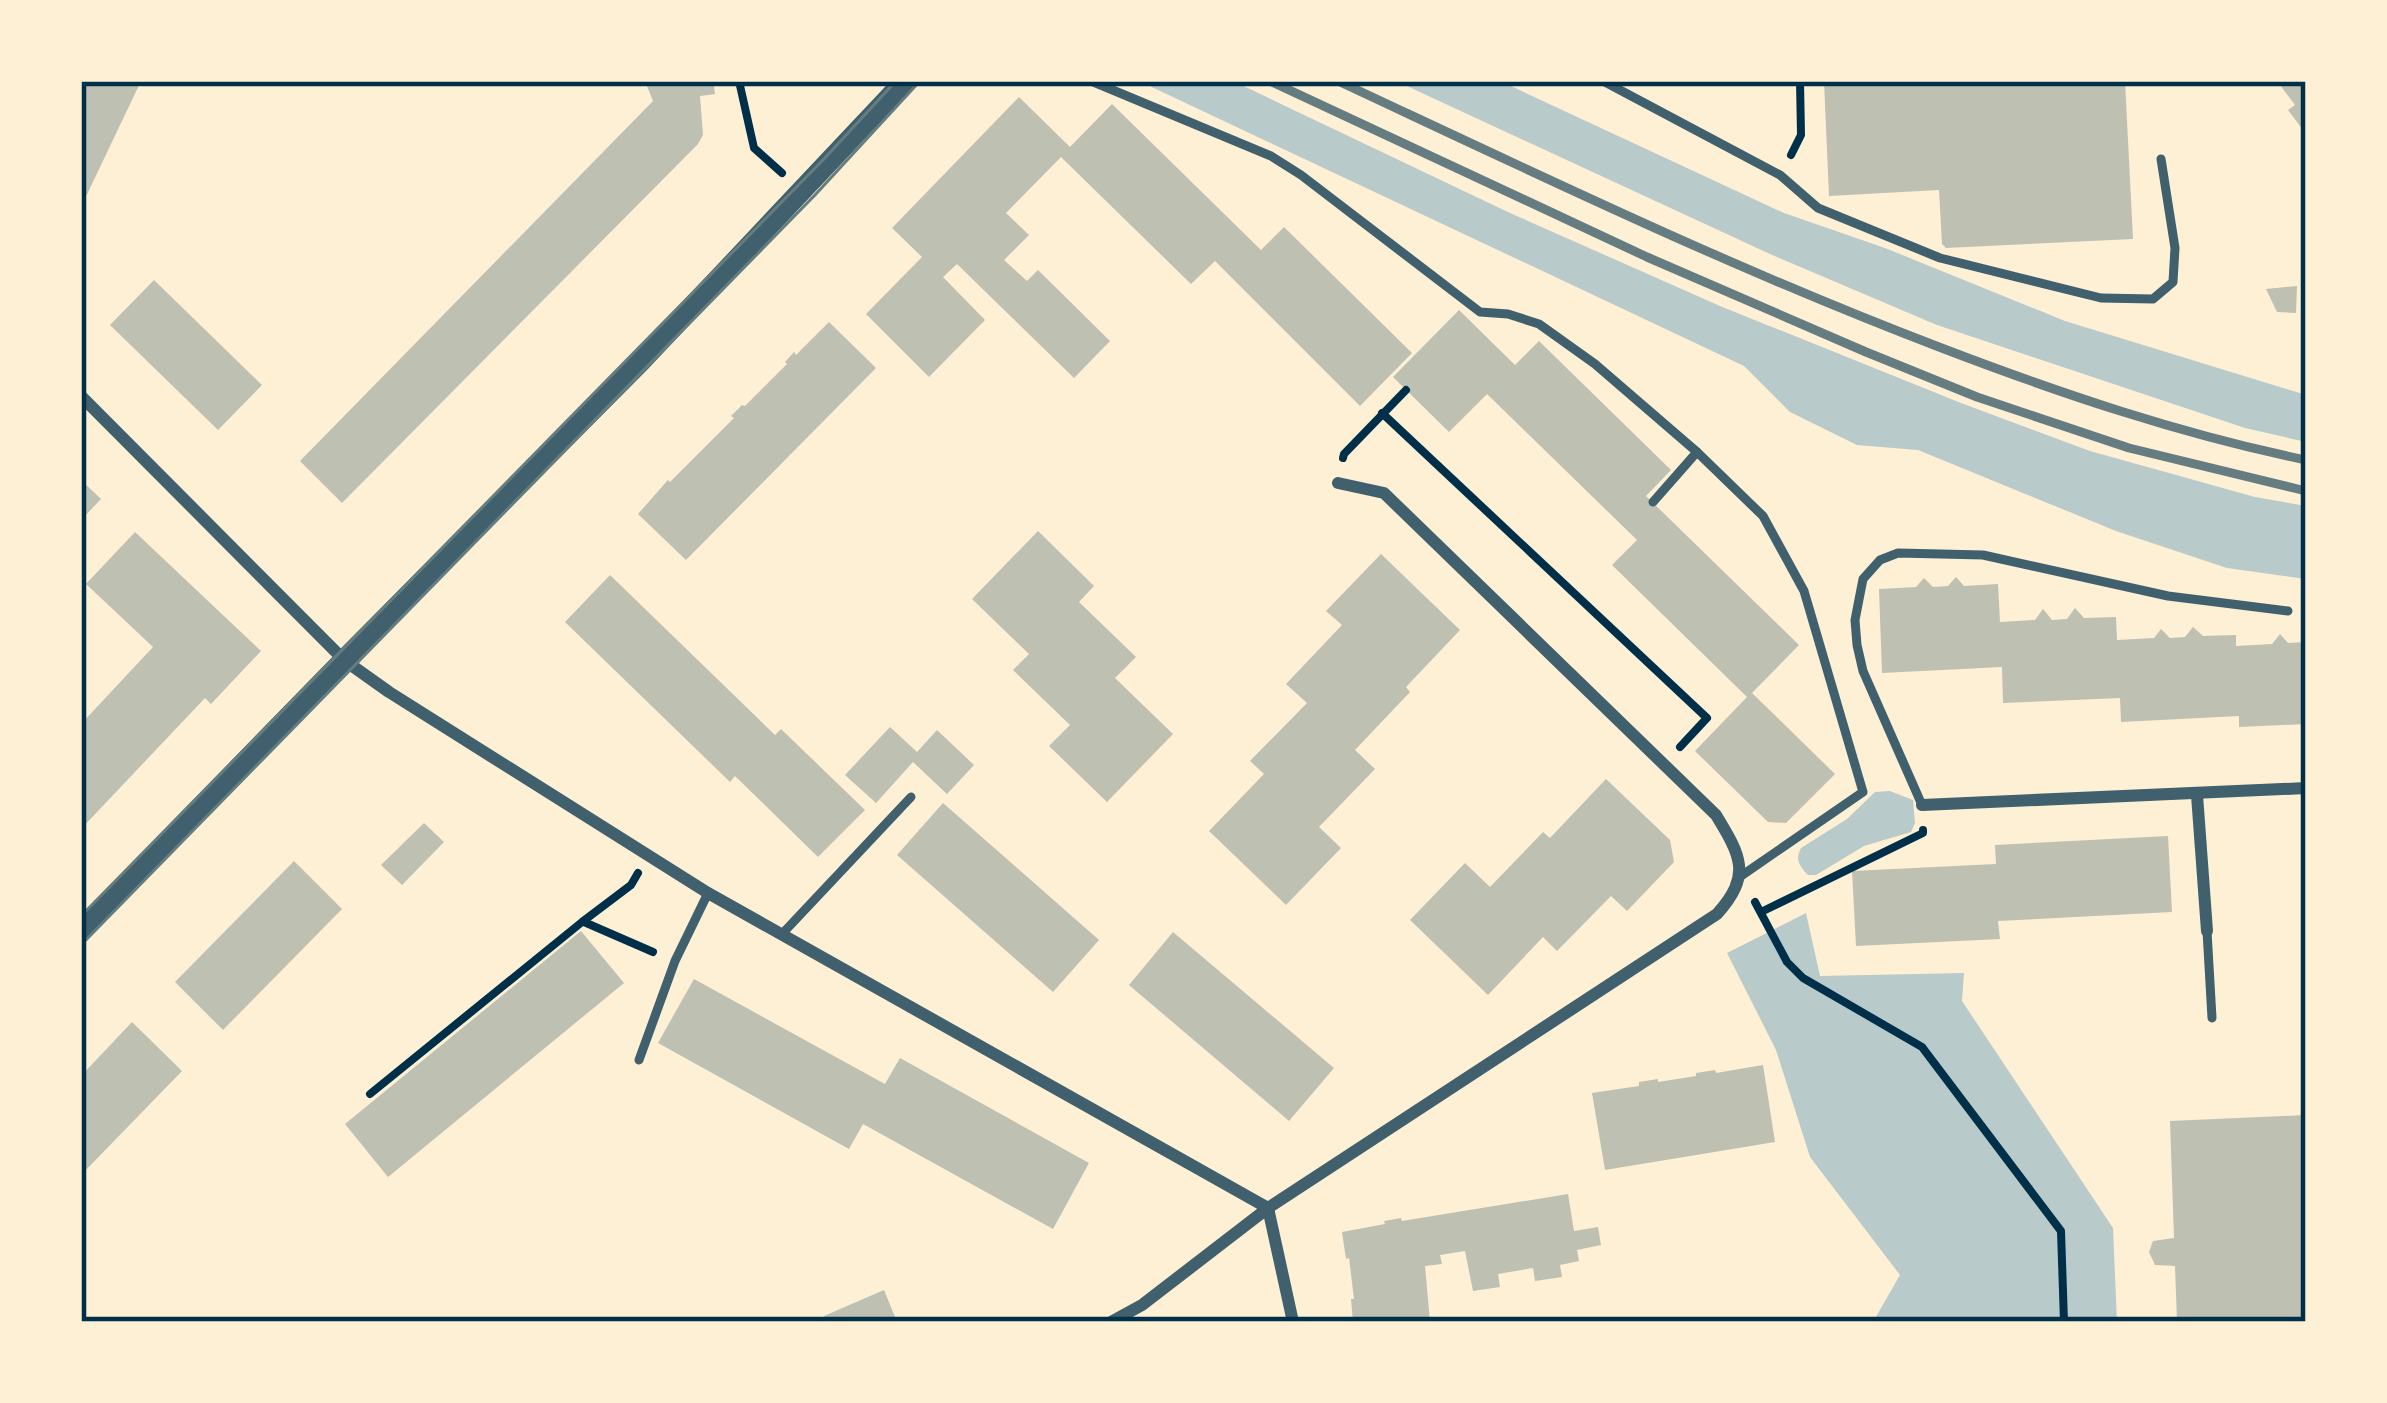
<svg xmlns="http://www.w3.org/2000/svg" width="2387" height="1403" viewBox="0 0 2387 1403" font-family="Merriweather,serif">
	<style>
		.green { fill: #b9caca }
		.building { fill: #bec0b2 }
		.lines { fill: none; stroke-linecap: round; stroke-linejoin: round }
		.path { stroke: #003049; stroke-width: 8 }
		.service { stroke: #3f606c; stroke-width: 9 }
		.minor { stroke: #3f606c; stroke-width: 12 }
		.tertiary { stroke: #3f606c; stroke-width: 21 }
		.tram { stroke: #657d81; stroke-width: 3 }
		.rail { stroke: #657d81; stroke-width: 9 }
		.neatline { fill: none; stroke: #003049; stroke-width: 4.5 }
	</style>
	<rect width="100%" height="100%" fill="#fdf0d5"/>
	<g class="green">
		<polygon points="1139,81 1233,81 1510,213 1720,306 1961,403 2090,451 2255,497 2306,506 2306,579 2227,568 2116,531 1918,450 1857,445 1790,412 1744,366"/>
		<polygon points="1396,81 1500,81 1784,213 1885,248 2065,321 2306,395 2306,442 2245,428 1937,325 1770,254"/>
		<path d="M 1890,791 L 1913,800 L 1915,823 L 1911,832 L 1864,846 L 1816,875 L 1808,875 C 1799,865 1795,860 1801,848 L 1847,819 L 1875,792 Z"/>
		<polygon points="1806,913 1820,976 1964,973 1962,1001 2113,1228 2117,1322 1873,1322 1900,1275 1810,1157 1776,1050 1727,953"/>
	</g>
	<g class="building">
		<polygon points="81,81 141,81 81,207"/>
		<polygon points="645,81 713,81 715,94 700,96 703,135 698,144 342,503 300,461 653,101"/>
		<polygon points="1824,81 2125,81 2133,239 1946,248 1942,244 1939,190 1829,196"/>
		<polygon points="2277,81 2306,81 2306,134 2288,110 2295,105"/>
		<polygon points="1019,97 1070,147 1112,104 1261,250 1284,227 1412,353 1360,406 1215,261 1191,284 1061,157 1006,213 1029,235 1004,260 1027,281 1038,270 1110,341 1074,378 957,264 943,277 985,320 929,377 866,314 922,257 892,228"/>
		<polygon points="154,280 262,385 218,430 110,325"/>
		<polygon points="2297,286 2296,313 2277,312 2266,289"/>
		<polygon points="1459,310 1515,365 1539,341 1671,470 1646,496 1799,645 1752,693 1835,774 1786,823 1768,822 1695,751 1747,697 1612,565 1637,540 1487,394 1449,432 1393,377"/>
		<polygon points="829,322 876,368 686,560 638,514 668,480 670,482 734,418 731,416 742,405 745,406 787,364 785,362 794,352 796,355"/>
		<polygon points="81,480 101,499 81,520"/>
		<polygon points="1038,531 1094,586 1079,602 1136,657 1115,678 1173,734 1107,802 1049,746 1070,725 1013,670 1029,654 972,599"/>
		<polygon points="135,532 261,651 211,704 205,698 81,829 81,724 153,647 86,584"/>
		<polygon points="1381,554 1460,630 1406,687 1410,692 1355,750 1375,769 1319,827 1341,848 1286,905 1209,831 1264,774 1250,761 1307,703 1286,684 1342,625 1326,611"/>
		<polygon points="610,575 775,735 781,729 865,810 818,857 735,776 730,782 565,622"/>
		<polygon points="1956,577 1964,586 1998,584 2000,622 2035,620 2043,609 2052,620 2067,619 2075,608 2084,618 2116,617 2117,640 2154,638 2161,629 2170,638 2185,637 2193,627 2203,636 2236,635 2236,646 2272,644 2280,634 2288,643 2306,642 2306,724 2239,727 2239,716 2121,722 2120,698 2003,703 2002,667 1882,673 1879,589 1916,587 1924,578 1933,587 1948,586"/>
		<polygon points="890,727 917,752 937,730 974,765 947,794 913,762 876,803 845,775"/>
		<polygon points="1606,779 1670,840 1674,862 1627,911 1611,896 1557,951 1543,937 1488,995 1410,920 1465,863 1490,887 1543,832 1550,838"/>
		<polygon points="943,803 1099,940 1053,992 897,855"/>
		<polygon points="424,823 444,842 402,885 381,865"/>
		<polygon points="2168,836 2172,912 1998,921 2000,939 1856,946 1852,871 1996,864 1995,845"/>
		<polygon points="294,861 342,909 223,1030 175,982"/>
		<polygon points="581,931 624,983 388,1177 345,1124"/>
		<polygon points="1173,932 1334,1068 1289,1121 1129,985"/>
		<polygon points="694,979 885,1084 900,1058 1089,1163 1053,1229 863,1124 849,1149 658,1043"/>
		<polygon points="132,1022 182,1071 81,1175 81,1076"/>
		<polygon points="1763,1065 1775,1142 1605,1170 1592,1093 1639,1086 1639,1082 1658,1079 1658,1082 1696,1076 1696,1073 1715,1070 1716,1073"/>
		<polygon points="2306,1115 2306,1322 2177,1322 2175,1266 2155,1265 2149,1252 2153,1241 2174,1238 2170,1121"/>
		<polygon points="1568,1194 1574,1231 1598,1227 1601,1245 1577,1250 1579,1261 1560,1265 1562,1277 1535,1281 1533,1268 1498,1274 1500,1287 1473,1291 1465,1251 1440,1255 1442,1264 1425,1266 1430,1322 1353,1322 1351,1299 1354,1299 1349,1258 1346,1259 1342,1232 1385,1224 1384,1221 1401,1218 1402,1221"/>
		<polygon points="884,1290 897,1322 827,1322 824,1316"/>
	</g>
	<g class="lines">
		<g class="path">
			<polyline points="739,81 754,148 782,173"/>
			<polyline points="1791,155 1801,135 1800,81"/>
			<polyline points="1382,413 1707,718 1680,747"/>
			<polyline points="1343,458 1344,454 1406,390"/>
			<polyline points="1755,902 1787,962 1803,978 1922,1047 2061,1231 2064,1322"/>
			<polyline points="1761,912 1923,833 1923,830"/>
			<polyline points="584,922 653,952"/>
			<polyline points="370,1094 582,922 631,885 638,873"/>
		</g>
		<g class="service">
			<polyline points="1091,81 1271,156 1301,175 1480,312 1508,314 1539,324 1595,364 1697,452 1763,516 1804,591 1863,792 1741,876"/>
			<polyline points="1603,81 1780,175 1818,208 1940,258 2101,298 2153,299 2173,282 2175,248 2161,159"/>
			<polyline points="1653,502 1697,452"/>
			<polyline points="1922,805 1863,671 1857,645 1855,620 1863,579 1880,560 1898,553 1983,555 2168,596 2288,611"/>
			<polyline points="2207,931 2212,1018"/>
			<polyline points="782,934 911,797"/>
			<polyline points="639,1060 675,961 708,893"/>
		</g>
		<g class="minor">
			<polyline points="81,396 344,660 389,692 708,893 1268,1208"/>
			<polyline points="2197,795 2207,931"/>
			<polyline points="1922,805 2306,788"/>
			<polyline points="1268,1208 1293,1322"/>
			<path d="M 1111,1322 L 1142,1305 L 1268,1208 L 1717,914 C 1752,875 1741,856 1716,815 L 1384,493 L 1338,483"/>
		</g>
		<polyline class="tertiary" points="81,930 344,660 641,361 905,81"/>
		<g class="tram">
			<polyline points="81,916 823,160 896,81"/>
			<polyline points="81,945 815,195 920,81"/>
		</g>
		<g class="rail">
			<polyline points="1270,81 1647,257 1866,352 1977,397 2129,448 2306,491"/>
			<path d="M 1338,81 C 1537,174 1734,269 1939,347 C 2059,393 2180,434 2306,460"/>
		</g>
	</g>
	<rect width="2387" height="1403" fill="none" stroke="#fdf0d5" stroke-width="168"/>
	<rect x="84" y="84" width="2219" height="1235" class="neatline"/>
</svg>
